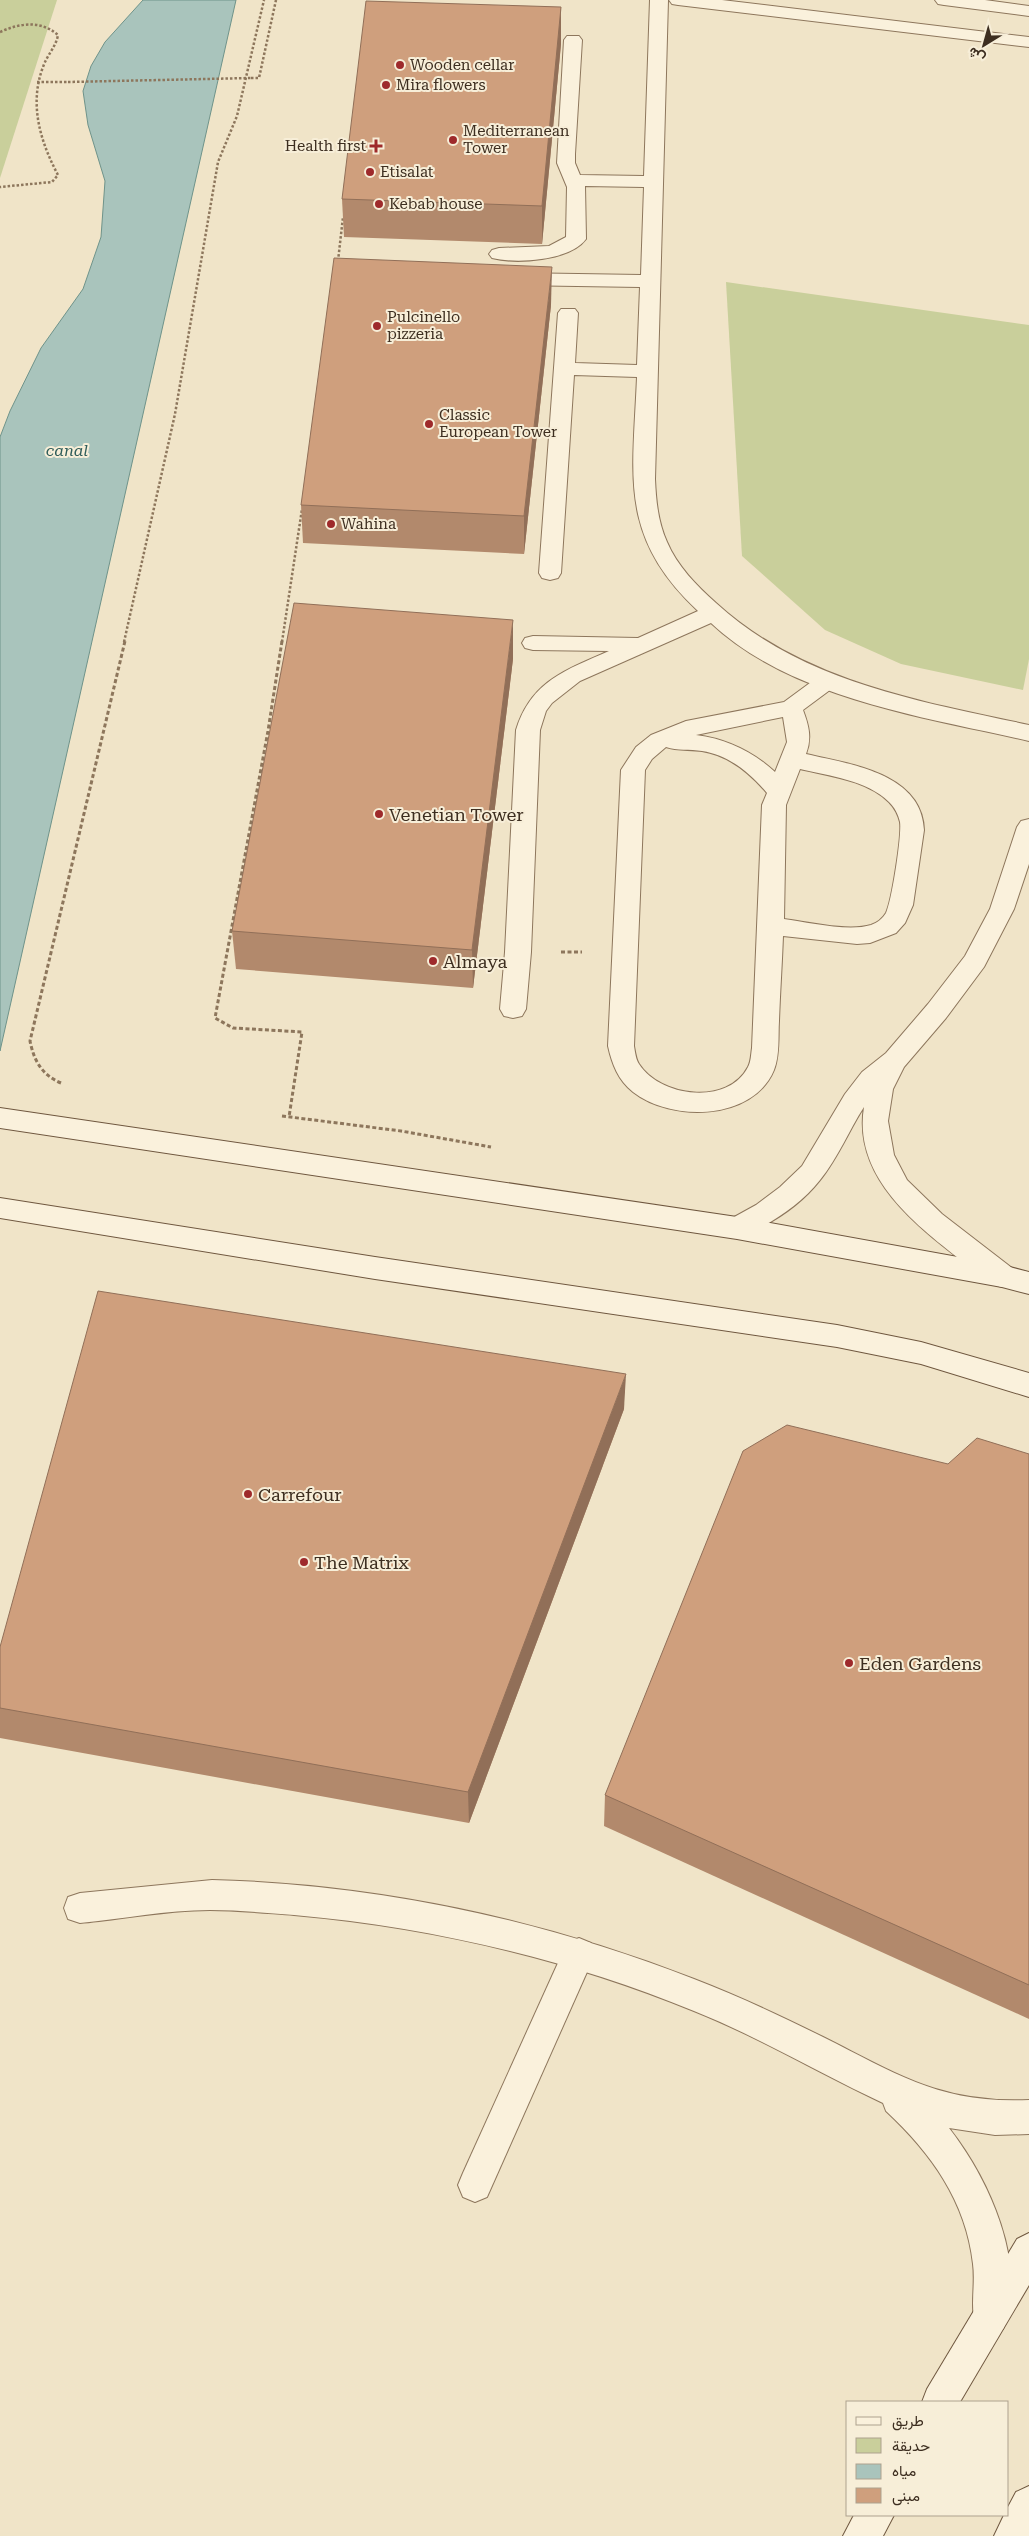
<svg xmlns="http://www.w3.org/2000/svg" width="1029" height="2536" viewBox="0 0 1029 2536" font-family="'Roboto Serif',Vazirmatn,serif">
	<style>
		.green { fill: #c9cf9b }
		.water { fill: #a9c4bc; stroke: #6f938a }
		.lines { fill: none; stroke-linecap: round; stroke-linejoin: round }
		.lane-casing { stroke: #8d765c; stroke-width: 2 }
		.street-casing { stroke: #8d765c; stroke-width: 2 }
		.secondary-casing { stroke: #6f573f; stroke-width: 2 }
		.path-far1 { stroke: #8d765c; stroke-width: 2.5; stroke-dasharray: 2.5 2; stroke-linecap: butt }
		.path { stroke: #8d765c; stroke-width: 3; stroke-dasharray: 4 2.5; stroke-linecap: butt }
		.lane { fill: #faf1dc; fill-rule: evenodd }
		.street { fill: #faf1dc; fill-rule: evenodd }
		.secondary { fill: #faf1dc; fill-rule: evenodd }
		.path-bridge { stroke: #8d765c; stroke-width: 2.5; stroke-dasharray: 2.5 2; stroke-linecap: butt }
		.wall { fill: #b2896c }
		.shaded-wall { fill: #916f58 }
		.building { fill: #cf9f7d; stroke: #916f58 }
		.poi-dot { fill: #9e2a2b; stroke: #f7eed8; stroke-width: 2 }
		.labels { text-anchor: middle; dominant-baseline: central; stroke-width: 4; stroke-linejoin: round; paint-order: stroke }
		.far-poi-label { font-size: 15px; fill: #3d2e20; stroke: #f7eed8; text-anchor: start }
		.far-water-label { font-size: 16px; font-style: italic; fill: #2f5d5a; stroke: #f7eed8 }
		.poi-label { font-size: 18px; fill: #3d2e20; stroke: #f7eed8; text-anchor: start }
	</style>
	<rect width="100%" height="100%" fill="#f0e4c8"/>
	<g class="green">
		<polygon points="0,0 57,0 0,178"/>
		<polygon points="726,282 1029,325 1029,659 1023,690 901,664 825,630 742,556"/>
	</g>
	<polygon class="water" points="143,0 236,0 0,1051 0,437 10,411 41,348 83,289 101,237 105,181 88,125 83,91 91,66 105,42"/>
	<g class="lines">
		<defs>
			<g id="lane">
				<polygon points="669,0 722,0 1029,37 1029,47 678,5 672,4"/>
				<polygon points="935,0 985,0 1029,6 1029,16 944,5 938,4"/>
				<path d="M 826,675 L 834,677 L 837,682 L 834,687 L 803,710 C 809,726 812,738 806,754 C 849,764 922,773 924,830 L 913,905 L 905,923 L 896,933 L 870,943 L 857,944 L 783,936 C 782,964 780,992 779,1021 C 778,1036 780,1055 774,1070 C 753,1121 671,1122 633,1092 C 618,1080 612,1064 608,1046 L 621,770 L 636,747 L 651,735 L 686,721 L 784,702 L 818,677 ZM 783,717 L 787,742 L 775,772 C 752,751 727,739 696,735 ZM 666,747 C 677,751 690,749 702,751 C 729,755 750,773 767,793 L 762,805 L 752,1048 C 751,1054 751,1062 748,1067 C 728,1106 660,1097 639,1064 C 636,1060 635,1052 634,1046 L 645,770 L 652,759 ZM 800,769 C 829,776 867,780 889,802 C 895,808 898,814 900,822 C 902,835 892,900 886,913 C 883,918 877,923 871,925 C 848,932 807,922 784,919 L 786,805 Z"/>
				<polygon points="579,1938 591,1943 595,1954 487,2197 475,2202 463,2197 458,2185 463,2173 567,1943"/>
			</g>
			<g id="street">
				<path d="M 650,0 L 668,0 L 655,479 C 656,501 658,522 667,542 C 677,566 697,586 716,603 C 802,682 919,701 1029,725 L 1029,741 C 925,717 792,699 711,623 L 580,681 L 552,703 L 546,711 L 540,730 L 531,952 L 526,1009 L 522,1016 L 513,1018 L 504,1016 L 500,1009 L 505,952 L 516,730 C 531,681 566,670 609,651 L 533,650 L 525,648 L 522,643 L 525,638 L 533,636 L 638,638 L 698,611 C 618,536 633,477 637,377 L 574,375 L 561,573 L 558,578 L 550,580 L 542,578 L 539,573 L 558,313 L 561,309 L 575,309 L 578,313 L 575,363 L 637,365 L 640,287 L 514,285 L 507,283 L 504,279 L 507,275 L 514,273 L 641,275 L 644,187 L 585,186 L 586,239 C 570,261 516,264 492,258 L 489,254 L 492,250 L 499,248 L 549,246 L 566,237 L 567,187 L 557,163 L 564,40 L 567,36 L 579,36 L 582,40 L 575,154 L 575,163 L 580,175 L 644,176 Z"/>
				<path d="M 1029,819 L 1029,864 L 1014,909 L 984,967 L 946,1018 L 904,1067 L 893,1089 L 888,1121 L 894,1155 L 907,1180 L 942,1214 L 1012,1268 L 1016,1276 L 1012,1284 L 1002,1287 L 992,1284 C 937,1240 851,1188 864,1107 C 849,1130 838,1158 820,1180 C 805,1199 784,1215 763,1226 C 750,1233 742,1240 727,1235 L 723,1228 L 727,1221 L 756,1205 L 780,1187 L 802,1166 L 845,1094 L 862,1072 L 886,1053 L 928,1004 L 965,956 L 990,909 L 1017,827 L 1021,821 Z"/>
				<path d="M 212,1880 C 376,1884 541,1919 694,1979 C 738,1996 781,2016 823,2037 C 899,2075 941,2104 1029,2100 L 1029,2134 L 995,2135 L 949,2128 C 988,2178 1029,2265 1003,2329 L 990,2334 L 977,2329 C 969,2308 976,2286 973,2264 C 966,2201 931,2153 886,2111 L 883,2103 C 819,2073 759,2037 694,2011 C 567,1959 430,1927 294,1915 C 266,1913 238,1910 210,1910 C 166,1910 123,1919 80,1923 L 68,1919 L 64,1908 L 68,1897 L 80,1893 Z"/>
			</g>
			<g id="secondary">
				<polygon points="0,1108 737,1217 1002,1265 1029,1272 1029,1294 1002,1287 737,1239 0,1128"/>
				<polygon points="0,1198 375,1257 837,1325 921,1342 1029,1373 1029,1397 921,1364 837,1347 375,1279 0,1218"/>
				<polygon points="1029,2233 1029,2285 960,2402 922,2402 927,2389 1017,2239"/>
				<polygon points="1029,2486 1029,2536 994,2536 1004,2515 1008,2515 1008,2507 1016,2492"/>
				<polygon points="854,2515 894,2515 883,2536 843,2536"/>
			</g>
		</defs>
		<use href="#lane" class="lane-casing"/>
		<use href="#street" class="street-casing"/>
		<use href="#secondary" class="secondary-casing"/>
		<g class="path-far1">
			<path d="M 0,32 C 20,23 41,20 58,35 C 56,47 47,55 43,67 C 29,104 40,141 58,175 L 52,182 L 0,187"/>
			<polyline points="251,78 259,78 276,0"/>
			<polyline points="37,82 68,82"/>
			<polyline points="338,261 343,217"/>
			<polyline points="124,642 175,414 218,162 237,116 264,0"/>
			<polyline points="282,642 302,509"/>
		</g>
		<g class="path">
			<polyline points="282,641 268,731 215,1018 233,1028 302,1032 289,1117"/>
			<polyline points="561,952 582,952"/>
			<path d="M 61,1083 C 42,1075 34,1061 30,1041 L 125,641"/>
			<polyline points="282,1116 401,1131 491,1147"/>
		</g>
		<use href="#lane" class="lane"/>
		<use href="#street" class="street"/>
		<use href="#secondary" class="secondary"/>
		<polyline class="path-bridge" points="68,82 251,78"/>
	</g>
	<g class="wall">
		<polygon points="561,7 561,44 542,244 344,237 342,199"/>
		<polygon points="551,305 524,554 303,543 301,505"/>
		<polygon points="513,659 473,988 236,969 232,931"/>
		<polygon points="624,1409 469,1823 0,1738 0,1647"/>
		<polygon points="1029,1454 1029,2019 604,1826 605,1795 948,1464"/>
	</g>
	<g class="shaded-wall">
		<polygon points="561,7 561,44 542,244 542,206"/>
		<polygon points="552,267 551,305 524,554 524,516"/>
		<polygon points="513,620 513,659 473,988 472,950"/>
		<polygon points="626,1374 624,1409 469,1823 468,1792"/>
	</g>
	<g class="building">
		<polygon points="366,1 561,7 542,206 342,199"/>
		<polygon points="334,258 552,267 524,516 301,505"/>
		<polygon points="294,603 513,620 472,950 232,931"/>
		<polygon points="98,1291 626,1374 468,1792 0,1708 0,1647"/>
		<polygon points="787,1425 948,1464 977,1438 1029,1454 1029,1985 605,1795 743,1451"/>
	</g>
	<g class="poi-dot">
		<circle cx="400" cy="65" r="5"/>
		<circle cx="386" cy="85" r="5"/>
		<circle cx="453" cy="140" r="5"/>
		<path d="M373.5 138.5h5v5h5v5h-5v5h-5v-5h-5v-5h5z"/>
		<circle cx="370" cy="172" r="5"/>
		<circle cx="379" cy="204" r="5"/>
		<circle cx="377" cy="326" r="5"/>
		<circle cx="429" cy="424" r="5"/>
		<circle cx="331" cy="524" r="5"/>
		<circle cx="379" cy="814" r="5"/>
		<circle cx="433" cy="961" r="5"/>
		<circle cx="248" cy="1494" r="5"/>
		<circle cx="304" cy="1562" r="5"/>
		<circle cx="849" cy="1663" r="5"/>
	</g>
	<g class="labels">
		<g class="far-poi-label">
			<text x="410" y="65">Wooden cellar</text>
			<text x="396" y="85">Mira flowers</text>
			<text x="463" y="131">Mediterranean<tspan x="463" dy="17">Tower</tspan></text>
			<text x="366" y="146" text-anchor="end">Health first</text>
			<text x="380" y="172">Etisalat</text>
			<text x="389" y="204">Kebab house</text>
			<text x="387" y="317">Pulcinello<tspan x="387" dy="17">pizzeria</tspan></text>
			<text x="439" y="415">Classic<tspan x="439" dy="17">European Tower</tspan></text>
			<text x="341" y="524">Wahina</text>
		</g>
		<g class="far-water-label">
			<text x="67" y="450">canal</text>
		</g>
		<g class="poi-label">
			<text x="389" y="814">Venetian Tower</text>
			<text x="443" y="961">Almaya</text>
			<text x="258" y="1494">Carrefour</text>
			<text x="314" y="1562">The Matrix</text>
			<text x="859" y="1663">Eden Gardens</text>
		</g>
	</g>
	<rect x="846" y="2401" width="162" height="115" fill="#f7eed8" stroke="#ada18e"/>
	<rect x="856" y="2417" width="25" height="8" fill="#faf1dc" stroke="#ada18e"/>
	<text x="892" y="2426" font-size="15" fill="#3d2e20">طريق</text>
	<rect x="856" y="2438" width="25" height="15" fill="#c9cf9b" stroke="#ada18e"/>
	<text x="892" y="2451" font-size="15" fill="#3d2e20">حديقة</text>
	<rect x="856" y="2464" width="25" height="15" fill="#a9c4bc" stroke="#ada18e"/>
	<text x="892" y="2476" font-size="15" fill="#3d2e20">مياه</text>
	<rect x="856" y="2488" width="25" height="15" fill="#cf9f7d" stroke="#ada18e"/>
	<text x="892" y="2501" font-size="15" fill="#3d2e20">مبنى</text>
	<g transform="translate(984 45) rotate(217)" stroke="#f7eed8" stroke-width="4" paint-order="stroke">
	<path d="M0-4L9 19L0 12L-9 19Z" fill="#3d2e20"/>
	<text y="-8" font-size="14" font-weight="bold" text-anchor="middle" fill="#3d2e20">ش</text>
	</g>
</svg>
